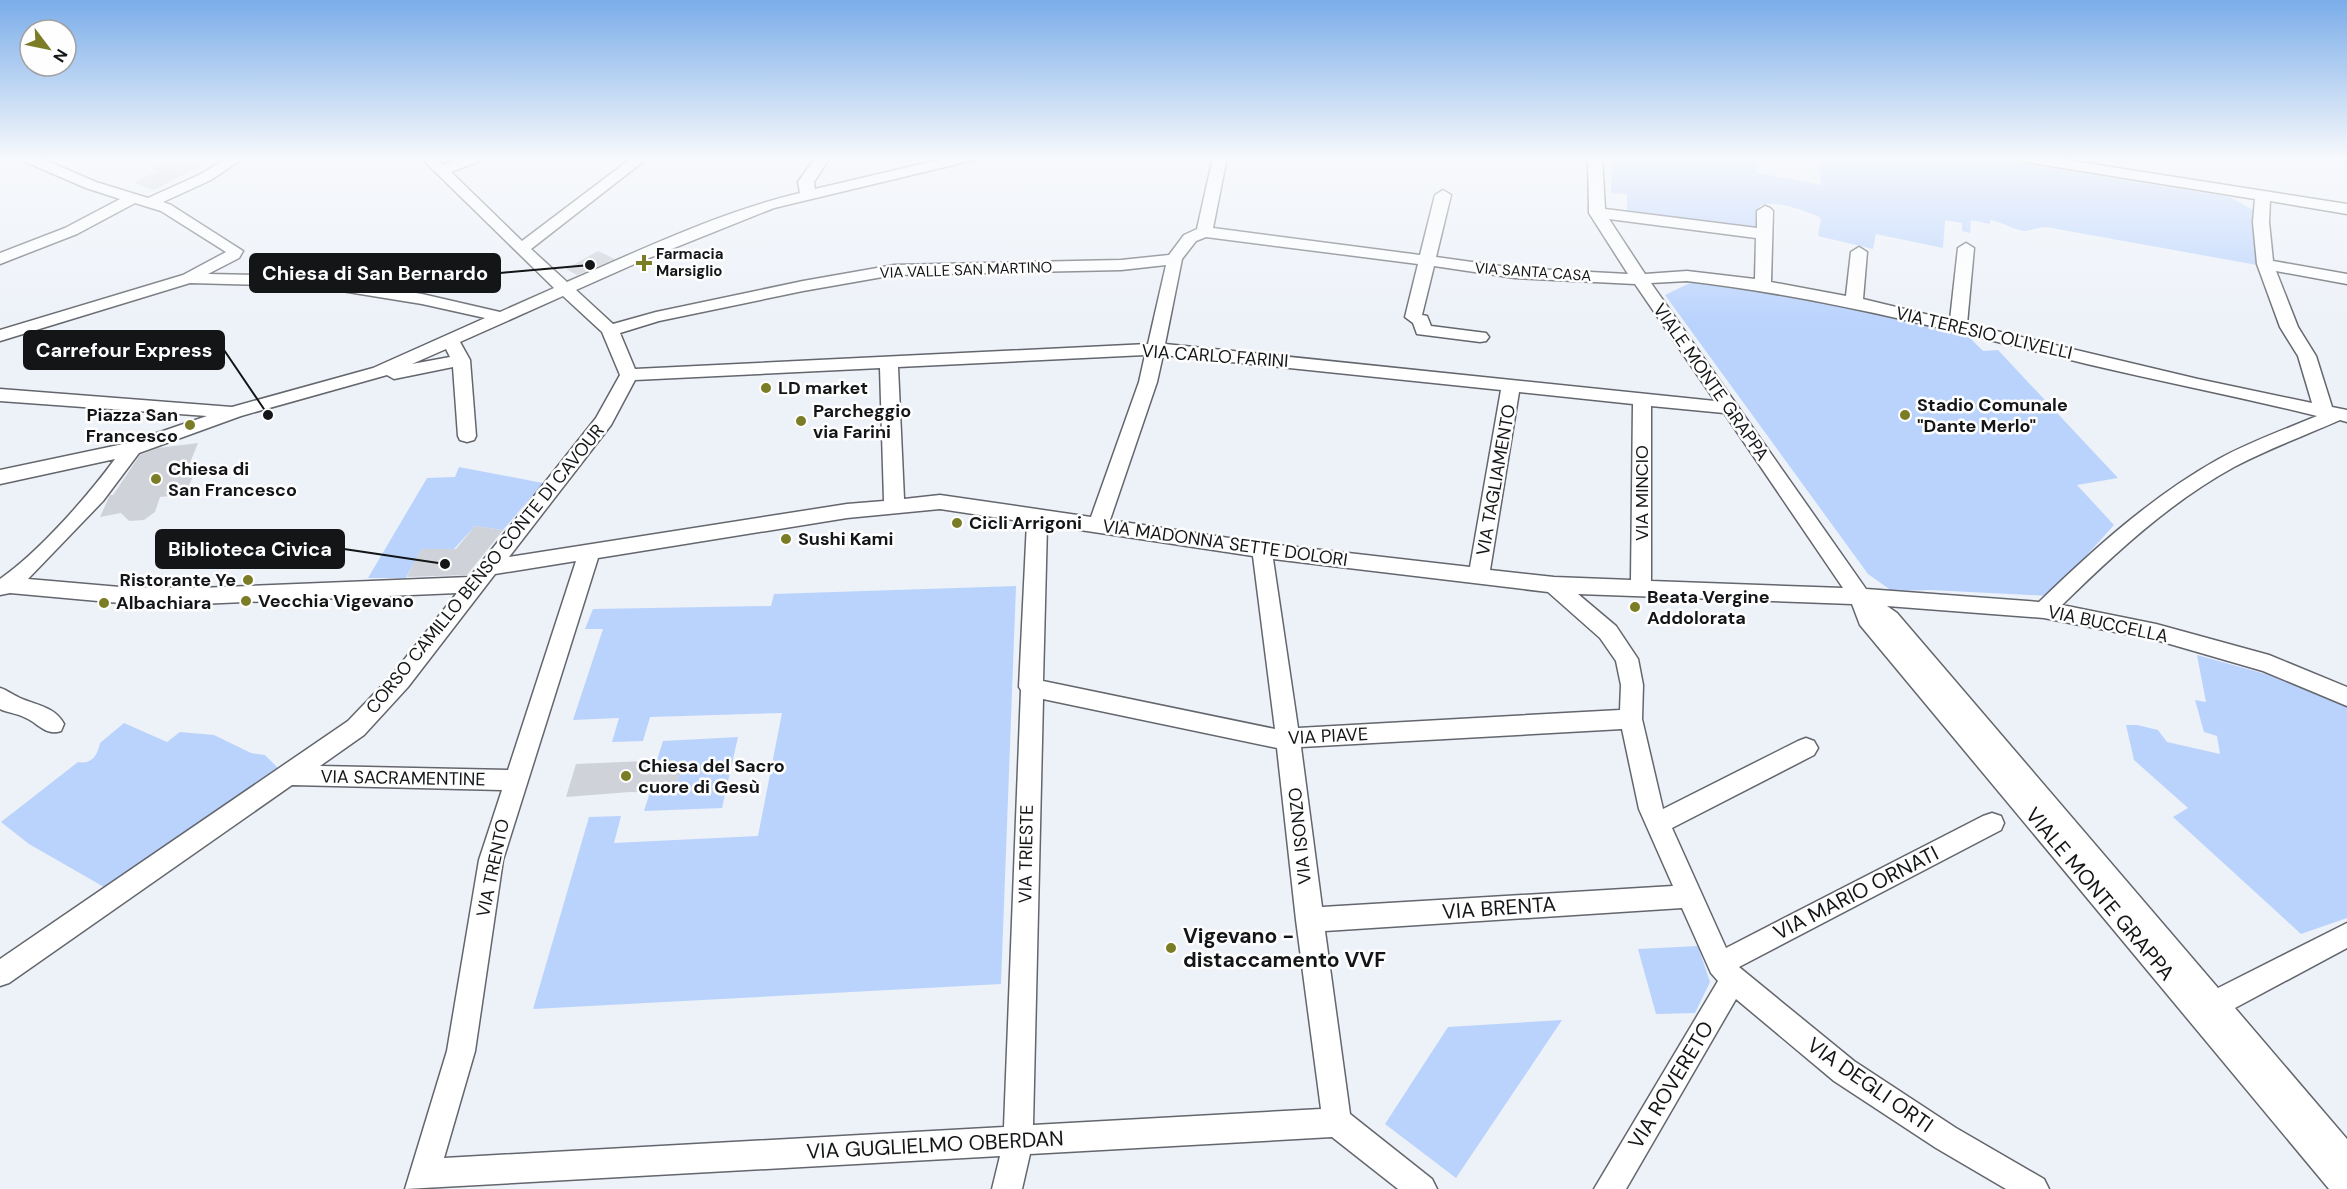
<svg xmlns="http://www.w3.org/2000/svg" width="2347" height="1189" viewBox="0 0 2347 1189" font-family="'DM Sans',sans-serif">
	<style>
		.green { fill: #bad3fd }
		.building { fill: #cfd3d9 }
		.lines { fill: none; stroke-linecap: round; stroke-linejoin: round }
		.minor-casing { stroke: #63666c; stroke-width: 3 }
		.minor { fill: #fff; fill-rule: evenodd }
		.poi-dot { fill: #7b7d26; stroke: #fefefe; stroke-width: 2 }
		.labels { text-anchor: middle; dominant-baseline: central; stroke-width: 5; stroke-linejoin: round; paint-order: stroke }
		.far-poi-label { font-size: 15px; font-weight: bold; fill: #131517; stroke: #fefefe; text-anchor: start }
		.far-street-label { font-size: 15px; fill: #131517; stroke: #fefefe }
		.street-label { font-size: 18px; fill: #131517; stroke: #fefefe }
		.poi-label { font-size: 18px; font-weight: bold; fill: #131517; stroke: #fefefe; text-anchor: start }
		.near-street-label { font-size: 21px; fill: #131517; stroke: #fefefe }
		.near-poi-label { font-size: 21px; font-weight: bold; fill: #131517; stroke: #fefefe; text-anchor: start }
		.leader { fill: none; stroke: #131517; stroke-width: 2 }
		.callout-dot { fill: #131517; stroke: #fefefe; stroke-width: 2 }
		.callout { fill: #131517; stroke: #131517; stroke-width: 2 }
		.callout-label { font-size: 20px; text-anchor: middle; font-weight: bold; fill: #fff }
	</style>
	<rect width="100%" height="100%" fill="#edf1f8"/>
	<g class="green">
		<path d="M 1612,157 L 1756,157 L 1757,173 L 1821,185 L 1818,157 L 1980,157 L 2230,197 L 2253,210 L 2257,265 L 2046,227 C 2038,227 2033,230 2026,231 C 2020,232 2002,222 1990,220 L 1990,224 L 1971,220 L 1970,233 L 1962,231 L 1962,223 L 1945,220 L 1943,248 L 1876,234 L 1873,249 L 1818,236 L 1821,219 L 1818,216 C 1802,210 1775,199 1759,206 L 1760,231 L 1627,213 L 1627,194 L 1611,193 Z"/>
		<polygon points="1696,280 1769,290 1861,309 1966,334 1983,351 1998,350 2118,478 2077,485 2114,525 2050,596 1931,590 1892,591 1868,574 1665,295"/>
		<polygon points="459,467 543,483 503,530 475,526 454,549 421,550 406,578 368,578 427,478 455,477"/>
		<polygon points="1016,586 1001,984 533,1009 589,817 621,816 614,843 758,836 782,713 650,717 643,741 612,742 619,718 573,720 603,629 585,629 593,609 771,606 774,594"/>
		<polygon points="2197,655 2269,675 2347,706 2347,918 2301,934 2173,817 2188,808 2134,760 2126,725 2137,725 2158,730 2167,742 2220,754 2217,736 2204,732 2195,700 2206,702"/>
		<path d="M 124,723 L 167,742 L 180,732 L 214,735 L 251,753 L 265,755 L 278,768 L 104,887 L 29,844 L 1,822 L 78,762 C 94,765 98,752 100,743 Z"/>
		<path d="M 738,737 L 722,808 L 644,811 L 650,792 C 666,794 676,787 680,771 L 677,763 L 668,760 L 657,760 L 663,741 Z"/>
		<polygon points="1698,946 1710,982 1695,1013 1656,1014 1638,949"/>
		<polygon points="1562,1020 1456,1178 1385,1124 1448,1027"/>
	</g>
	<g class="building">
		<polygon points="177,157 184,157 203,164 154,190 134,183 158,171 153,169"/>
		<polygon points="598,251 615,259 577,275 566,269"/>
		<polygon points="198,443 187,470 196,469 188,488 174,491 171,496 160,497 155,512 144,520 129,521 121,513 100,517 110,495 113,495 140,455 158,448"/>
		<polygon points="475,526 503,530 467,575 407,577 421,549 456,549"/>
		<polygon points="668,760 677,763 680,771 678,780 670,789 660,793 630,792 566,797 576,764"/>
	</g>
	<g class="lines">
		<defs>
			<g id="minor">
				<polygon points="0,157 10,157 0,162"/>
				<path d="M 19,157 L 38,157 L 96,182 L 148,198 L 201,174 L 228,157 L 245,157 L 211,180 L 163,202 L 171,205 L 243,251 L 239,258 L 208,274 L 311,276 L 422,294 L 500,312 L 554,288 L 420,157 L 435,157 L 443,165 L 464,157 L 484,157 L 482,160 L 451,172 L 522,241 L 633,157 L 649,157 L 531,249 L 567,282 C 643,249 720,212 800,193 L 798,182 L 816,157 L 830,157 L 814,182 L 815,189 L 951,157 L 976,157 L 974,160 L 774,208 L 639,262 L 576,290 L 613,324 L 656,312 L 803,281 L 894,265 L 1121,260 L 1169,255 L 1184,235 L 1197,229 L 1213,157 L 1227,157 L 1213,228 L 1420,255 L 1435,195 L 1443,190 L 1451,195 L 1436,257 L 1515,268 L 1628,274 L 1589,213 L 1588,157 L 1602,157 L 1605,209 L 1757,228 L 1757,211 L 1765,206 L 1770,208 L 1773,211 L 1771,282 L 1846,296 L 1851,252 L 1859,247 L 1867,252 L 1863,299 L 1950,320 L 1958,248 L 1966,243 L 1974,248 L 1967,324 L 2198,379 L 2312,403 L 2298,356 L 2280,327 L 2257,264 L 2253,222 L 2255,199 L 2020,161 L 2013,157 L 2047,157 L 2347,204 L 2347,214 L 2270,201 L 2269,222 L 2273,261 L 2347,274 L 2347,284 L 2276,271 L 2298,327 L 2316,356 L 2332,407 L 2347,410 L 2347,422 L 2340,420 C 2304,436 2268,449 2234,467 C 2170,502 2114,554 2062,605 L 2156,624 L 2269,655 L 2347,687 L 2347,706 L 2263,671 L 2156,640 L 2044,618 L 1887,606 L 1897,613 L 2218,988 L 2347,923 L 2347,948 L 2235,1008 L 2347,1139 L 2347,1189 L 2329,1189 L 1860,625 L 1852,604 L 1578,594 L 1616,626 L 1638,659 L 1643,685 L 1642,719 L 1663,809 L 1798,741 L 1806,738 L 1814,741 L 1818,748 L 1814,755 L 1672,828 L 1726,948 L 1983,816 L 1992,813 L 2001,816 L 2004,823 L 2001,830 L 1739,967 L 1854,1061 L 1956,1128 L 2044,1179 L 2049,1189 L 2006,1189 L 1936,1148 L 1834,1081 L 1736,999 L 1626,1189 L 1594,1189 L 1718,981 L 1711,973 L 1682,908 L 1325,931 L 1350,1114 L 1432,1179 L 1437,1189 L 1398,1189 L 1332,1137 L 1030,1154 L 1022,1189 L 992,1189 L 1000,1156 L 405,1189 L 447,1051 L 479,860 L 502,790 L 292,785 L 9,983 L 0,986 L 0,959 L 348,721 L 392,675 L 457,593 L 199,604 L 120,603 L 10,593 L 0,595 L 0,579 C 39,552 87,497 115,459 L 0,484 L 0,470 L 128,443 L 207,416 L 0,401 L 0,389 L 232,407 L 373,368 L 485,318 L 422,304 L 311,286 L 190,283 L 0,341 L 0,330 L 183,275 L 226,252 L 161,211 L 135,203 L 77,234 L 0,264 L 0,253 L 65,228 L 120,199 L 86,188 L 21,160 ZM 1609,219 L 1756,238 L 1755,279 L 1687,271 L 1645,274 ZM 1206,237 L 1418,264 L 1405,317 L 1413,323 L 1417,334 L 1480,342 L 1486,341 L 1489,337 L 1486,333 L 1431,326 L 1427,316 L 1422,315 L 1434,266 L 1515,278 L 1635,284 L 1715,401 L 1165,344 L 1182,259 L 1196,241 ZM 1166,265 L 1148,344 L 635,369 L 620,333 L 659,321 L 803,291 L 894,275 L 1121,270 ZM 1687,281 C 1824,297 1953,331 2087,364 C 2163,382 2241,397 2317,416 C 2284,430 2249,442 2217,460 C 2151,497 2094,549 2039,602 L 1866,589 L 1651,283 ZM 563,296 L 602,332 L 620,375 L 596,418 L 470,577 L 199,588 L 120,587 L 28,579 L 103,501 L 139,453 L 241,416 L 387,375 L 394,379 L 453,367 L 458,436 L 460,440 L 467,442 L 474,440 L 476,436 L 470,360 L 460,342 ZM 446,349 L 450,357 L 412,364 ZM 1145,355 L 1139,382 L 1091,517 L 940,495 L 904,499 L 898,367 ZM 1163,355 L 1501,390 L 1470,567 L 1262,543 L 1110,520 L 1157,382 ZM 880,368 L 884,501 L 847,504 L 509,557 L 611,425 L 635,380 ZM 1519,392 L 1633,404 L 1631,580 L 1554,577 L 1490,570 ZM 1651,406 L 1724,413 L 1843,588 L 1651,581 ZM 940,509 L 1027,522 L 1019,687 L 1021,690 L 1004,1127 L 444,1158 L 475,1051 L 503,860 L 598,558 L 847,518 ZM 1047,525 L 1253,556 L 1275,729 L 1043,681 ZM 1273,559 L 1548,592 L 1600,638 L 1616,661 L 1621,685 L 1620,710 L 1298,728 ZM 576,561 L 508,770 L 320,766 L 364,735 L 408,687 L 495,574 ZM 1043,699 L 1277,748 L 1296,920 L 1321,1109 L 1033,1125 ZM 1622,729 L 1639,809 L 1673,886 L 1322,907 L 1301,747 Z"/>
				<polygon points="2338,157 2347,157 2347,162"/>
				<path d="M 0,688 C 7,690 11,694 18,697 C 34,705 55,706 64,724 L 61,731 C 46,736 39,724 26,718 C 19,714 10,713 2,710 L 0,709 Z"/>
			</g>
		</defs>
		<use href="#minor" class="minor-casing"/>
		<use href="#minor" class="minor"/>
	</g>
	<linearGradient id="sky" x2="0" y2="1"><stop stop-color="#7bade9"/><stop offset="0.49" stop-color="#f7f9fc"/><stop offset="1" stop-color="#f7f9fc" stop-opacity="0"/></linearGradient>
	<rect width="2347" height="323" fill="url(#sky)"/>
	<g class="poi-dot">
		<path d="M641 254h6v6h6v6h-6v6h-6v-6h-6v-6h6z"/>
		<circle cx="766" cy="388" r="6"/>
		<circle cx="1905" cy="415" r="6"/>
		<circle cx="801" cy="421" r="6"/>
		<circle cx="190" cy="425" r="6"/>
		<circle cx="156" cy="479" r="6"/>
		<circle cx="957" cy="523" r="6"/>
		<circle cx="786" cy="539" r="6"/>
		<circle cx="248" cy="580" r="6"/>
		<circle cx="246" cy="601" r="6"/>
		<circle cx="104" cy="603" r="6"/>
		<circle cx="1635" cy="607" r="6"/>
		<circle cx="626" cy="776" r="6"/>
		<circle cx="1171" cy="948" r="6"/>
	</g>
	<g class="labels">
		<g class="far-poi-label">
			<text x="656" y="254">Farmacia<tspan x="656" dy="17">Marsiglio</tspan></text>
		</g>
		<g class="far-street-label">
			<text transform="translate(966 270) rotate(-2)">VIA VALLE SAN MARTINO</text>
			<text transform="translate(1533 272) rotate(4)">VIA SANTA CASA</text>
		</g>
		<g class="street-label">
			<text transform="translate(1984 333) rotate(13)">VIA TERESIO OLIVELLI</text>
			<text transform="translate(1215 356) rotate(4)">VIA CARLO FARINI</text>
			<text transform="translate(1711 382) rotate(55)">VIALE MONTE GRAPPA</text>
			<text transform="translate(1496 480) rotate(-80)">VIA TAGLIAMENTO</text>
			<text transform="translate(1642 493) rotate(-90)">VIA MINCIO</text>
			<text transform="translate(1225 543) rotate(8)">VIA MADONNA SETTE DOLORI</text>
			<text transform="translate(485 569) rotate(-51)">CORSO CAMILLO BENSO CONTE DI CAVOUR</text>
			<text transform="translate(2108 624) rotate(12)">VIA BUCCELLA</text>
			<text transform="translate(1328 736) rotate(-3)">VIA PIAVE</text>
			<text transform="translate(403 778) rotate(1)">VIA SACRAMENTINE</text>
			<text transform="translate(1300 836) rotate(-96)">VIA ISONZO</text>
			<text transform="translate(1026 854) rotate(-89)">VIA TRIESTE</text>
			<text transform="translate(493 868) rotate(-78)">VIA TRENTO</text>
		</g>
		<g class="poi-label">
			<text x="778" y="388">LD market</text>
			<text x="1917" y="405">Stadio Comunale<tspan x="1917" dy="21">"Dante Merlo"</tspan></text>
			<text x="813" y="411">Parcheggio<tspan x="813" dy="21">via Farini</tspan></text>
			<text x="178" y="415" text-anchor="end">Piazza San<tspan x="178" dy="21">Francesco</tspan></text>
			<text x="168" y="469">Chiesa di<tspan x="168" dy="21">San Francesco</tspan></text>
			<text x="969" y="523">Cicli Arrigoni</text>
			<text x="798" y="539">Sushi Kami</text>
			<text x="236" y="580" text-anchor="end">Ristorante Ye</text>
			<text x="1647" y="597">Beata Vergine<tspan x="1647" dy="21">Addolorata</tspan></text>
			<text x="258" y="601">Vecchia Vigevano</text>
			<text x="116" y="603">Albachiara</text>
			<text x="638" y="766">Chiesa del Sacro<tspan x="638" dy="21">cuore di Gesù</tspan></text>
		</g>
		<g class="near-street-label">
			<text transform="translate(1856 893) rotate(-27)">VIA MARIO ORNATI</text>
			<text transform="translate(2100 894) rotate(50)">VIALE MONTE GRAPPA</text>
			<text transform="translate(1499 908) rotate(-4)">VIA BRENTA</text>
			<text transform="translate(1671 1085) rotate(-59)">VIA ROVERETO</text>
			<text transform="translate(1870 1085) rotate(35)">VIA DEGLI ORTI</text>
			<text transform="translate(935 1145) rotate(-3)">VIA GUGLIELMO OBERDAN</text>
		</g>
		<g class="near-poi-label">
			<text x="1183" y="936">Vigevano -<tspan x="1183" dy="24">distaccamento VVF</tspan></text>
		</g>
	</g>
	<path class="leader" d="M590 265L500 273M268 415L224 350M445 564L344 549"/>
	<g class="callout-dot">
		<circle cx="590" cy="265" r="6"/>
		<circle cx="268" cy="415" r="6"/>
		<circle cx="445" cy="564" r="6"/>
	</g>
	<g class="callout">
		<rect x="250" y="254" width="250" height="38" rx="6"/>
		<rect x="24" y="331" width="200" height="38" rx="6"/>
		<rect x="156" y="530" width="188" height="38" rx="6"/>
	</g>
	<g class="callout-label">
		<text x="375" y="280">Chiesa di San Bernardo</text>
		<text x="124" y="357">Carrefour Express</text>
		<text x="250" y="556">Biblioteca Civica</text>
	</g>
	<g transform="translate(48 48) rotate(122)"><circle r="28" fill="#fefefe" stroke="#a0a1a2" stroke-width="1.5"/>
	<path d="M0-4.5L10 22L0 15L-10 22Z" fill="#7b7d26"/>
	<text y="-9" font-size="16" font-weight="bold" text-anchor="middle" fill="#131517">N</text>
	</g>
</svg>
